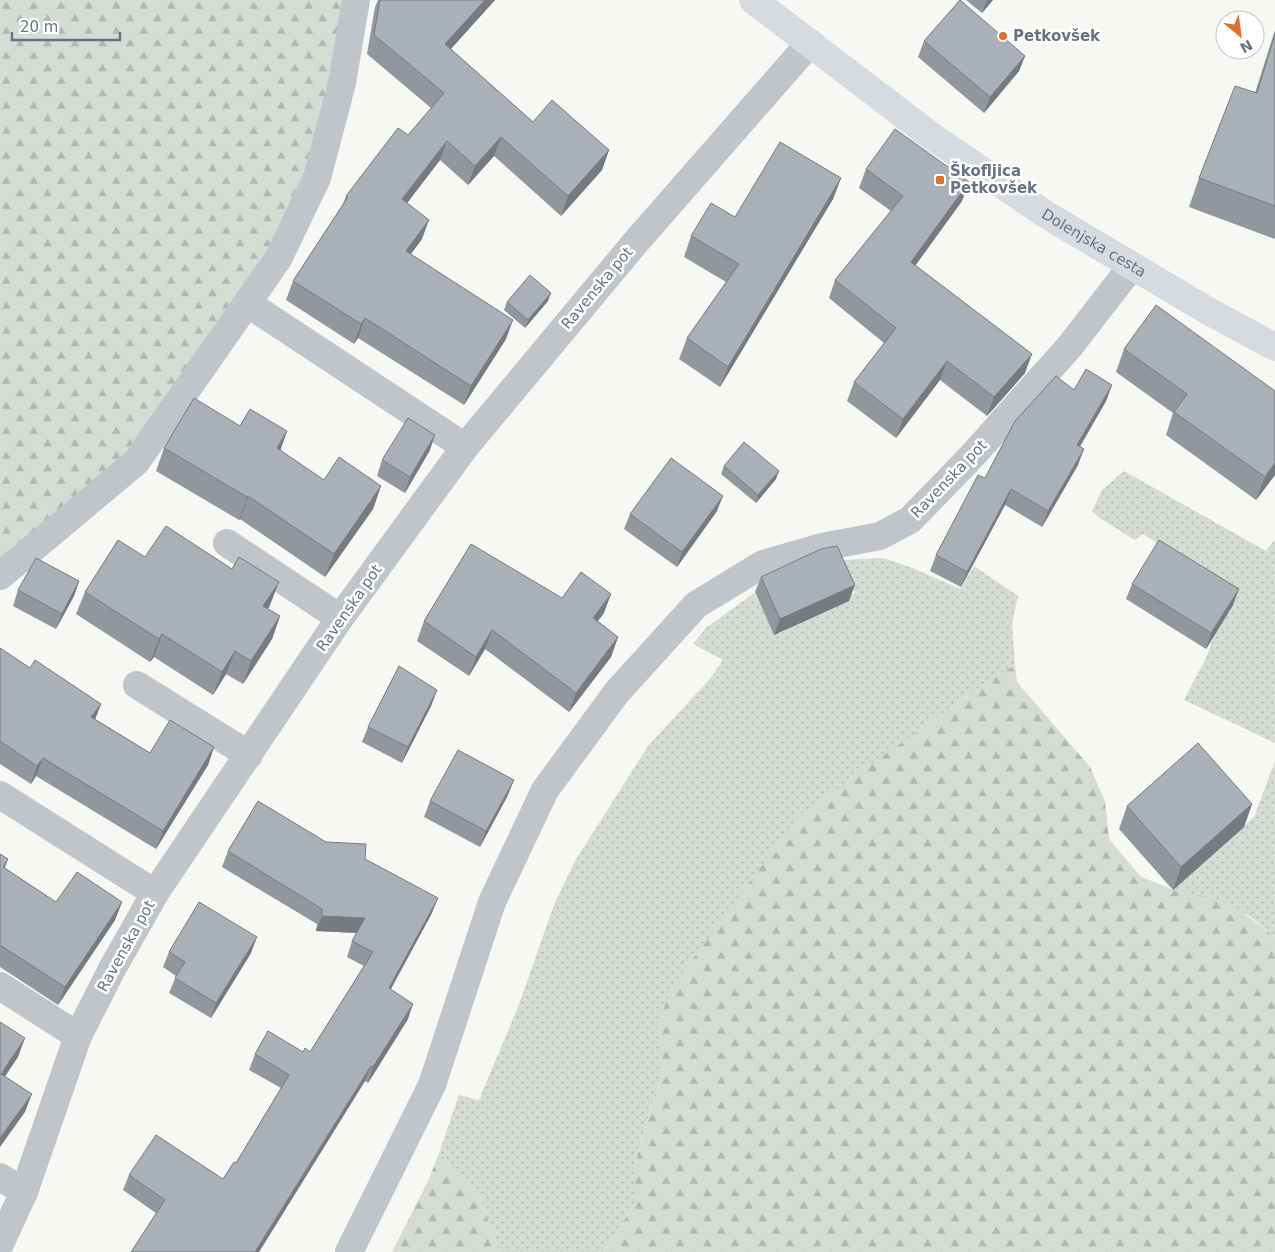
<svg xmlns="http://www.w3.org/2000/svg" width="1275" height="1252" viewBox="0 0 1275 1252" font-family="'DejaVu Sans',sans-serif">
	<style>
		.grass { fill: url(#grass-dots) }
		.forest { fill: url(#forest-firs) }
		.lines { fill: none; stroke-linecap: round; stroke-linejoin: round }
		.minor { stroke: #c1c4c8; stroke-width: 28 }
		.primary { stroke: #d7dadf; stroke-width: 28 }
		.wall { fill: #92979d }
		.shaded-wall { fill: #777b80 }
		.building { fill: #aab0b7; stroke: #777b80 }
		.poi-dot { fill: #df702d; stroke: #fff; stroke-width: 2 }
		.labels { text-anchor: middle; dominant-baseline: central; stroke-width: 5; stroke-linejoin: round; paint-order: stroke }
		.poi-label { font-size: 15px; font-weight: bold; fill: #677385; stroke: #fff; text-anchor: start }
		.street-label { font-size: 15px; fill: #677385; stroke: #fff }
	</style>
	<defs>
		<pattern id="grass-dots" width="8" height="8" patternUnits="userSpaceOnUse" patternTransform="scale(1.25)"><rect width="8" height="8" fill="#d6dcd4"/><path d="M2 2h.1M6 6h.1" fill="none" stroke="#b1b7b2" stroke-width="1.8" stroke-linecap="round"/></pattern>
		<pattern id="forest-firs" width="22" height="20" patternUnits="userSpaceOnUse" patternTransform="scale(1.25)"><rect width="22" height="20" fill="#d6dcd4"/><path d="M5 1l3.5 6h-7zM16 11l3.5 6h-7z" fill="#b1b7b2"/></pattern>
	</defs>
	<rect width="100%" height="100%" fill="#f7f7f4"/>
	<g class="grass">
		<polygon points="1124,471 1266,551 1275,539 1275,743 1184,700 1207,656 1228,589 1143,534 1135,540 1101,519 1092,511 1102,490"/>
		<polygon points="883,558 913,568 960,589 974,566 1018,596 1012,624 1015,665 983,685 917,732 658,1024 663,1068 635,1162 635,1204 603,1252 499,1252 482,1202 461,1175 439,1153 459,1095 479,1100 518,1007 554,905 575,861 648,746 709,680 723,660 693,644 706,628 754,593 779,634 855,593 844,560"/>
		<polygon points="1275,761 1275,937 1248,915 1173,890 1254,817"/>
	</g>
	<g class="forest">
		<polygon points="0,0 350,0 308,189 274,254 119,463 0,565"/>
		<polygon points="1015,665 1017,682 1090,767 1105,801 1109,839 1140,876 1173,890 1228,901 1275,937 1275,1252 603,1252 635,1204 635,1163 663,1068 657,1024 673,986 798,816 983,685"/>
		<polygon points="439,1153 461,1175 482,1202 499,1252 392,1252 429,1179"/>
	</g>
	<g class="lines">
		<g class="minor">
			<polyline points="247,303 465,447"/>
			<polyline points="227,543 340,618"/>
			<polyline points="0,576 136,462 278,259 317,178 342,83 356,0"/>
			<polyline points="137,685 249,755"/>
			<polyline points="0,795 155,893"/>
			<polyline points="0,986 78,1036"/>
			<polyline points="0,1177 24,1192"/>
			<polyline points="0,1244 24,1192 78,1036 112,969 155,893 340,618 465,447 635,243 810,43"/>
			<polyline points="349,1252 432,1085 492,902 545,790 617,692 696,605 763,564 822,547 880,536 910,520 973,455 1070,346 1132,266"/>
		</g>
		<path class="primary" id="s1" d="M 753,0 L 930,135 L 1045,214 L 1210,312 L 1275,347"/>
	</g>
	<g class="wall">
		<polygon points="378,0 495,0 451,49 533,122 609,150 602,170 561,216 494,156 468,185 440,160 407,203 422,239 411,254 506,339 464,405 358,338 354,344 286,300 293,281 343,204 346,196 408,135 431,108 367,54 375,7"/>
		<polygon points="966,0 993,0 982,13"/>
		<polygon points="1275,30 1275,239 1189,207 1199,178 1255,93"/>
		<polygon points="924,41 1025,56 1019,71 984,113 918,57"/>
		<polygon points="866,169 962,201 915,266 1025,373 987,416 940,380 896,438 847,401 854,382 884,343 829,298 835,280 891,211 859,188"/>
		<polygon points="841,178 833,199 720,387 679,359 687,338 726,282 684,257 691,236 735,217"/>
		<polygon points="548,301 525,328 504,310 507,302"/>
		<polygon points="1124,349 1275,391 1275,475 1256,500 1166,435 1173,413 1116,372"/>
		<polygon points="1112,385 1106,401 1080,447 1078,465 1042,527 1005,505 961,587 930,571 936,555 985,478 1074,390"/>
		<polygon points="240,426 287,431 280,451 324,480 381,486 373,509 325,577 240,519 239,520 156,471 164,448"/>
		<polygon points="430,450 405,493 377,476 382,460"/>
		<polygon points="724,466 776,479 756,503 721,474"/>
		<polygon points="717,511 677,567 624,529 630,514"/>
		<polygon points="145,557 270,605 268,609 280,616 272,639 243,684 226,674 213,695 154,657 150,662 76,614 85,592"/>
		<polygon points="761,577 849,601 774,635 755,592"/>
		<polygon points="79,581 74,596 56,629 13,606 18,590"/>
		<polygon points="1132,584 1233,605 1206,649 1126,599"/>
		<polygon points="562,598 604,613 598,621 618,637 611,657 569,712 485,649 469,676 417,641 424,621"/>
		<polygon points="0,648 30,668 101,704 95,719 150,753 214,747 208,765 156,849 36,776 31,784 0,764"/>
		<polygon points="437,690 431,706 402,763 362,742 368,727"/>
		<polygon points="508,795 480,847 424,817 430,801"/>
		<polygon points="1252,804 1244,827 1173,890 1119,829 1127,806"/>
		<polygon points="326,842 365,859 432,913 391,989 408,1019 368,1083 365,1081 259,1252 131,1252 156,1213 123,1190 129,1175 223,1179 236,1163 281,1088 249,1070 255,1054 310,1052 364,966 347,957 352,941 357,933 316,931 317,924 222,867 228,851"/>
		<polygon points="0,854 8,859 5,868 56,902 122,902 115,920 58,1005 0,967"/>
		<polygon points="169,952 251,953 211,1018 169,993 176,976 163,967"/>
	</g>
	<g class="shaded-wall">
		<polygon points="485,0 495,0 438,63 445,44"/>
		<polygon points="987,0 993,0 982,13"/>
		<polygon points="1025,56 1019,71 984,113 990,97"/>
		<polygon points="501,137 494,156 468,185 475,166"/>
		<polygon points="447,141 440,160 395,219 402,199"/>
		<polygon points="609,150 602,170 561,216 568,196"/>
		<polygon points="841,178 833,199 720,387 728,367"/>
		<polygon points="969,182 962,201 904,281 911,262"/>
		<polygon points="429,220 422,239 399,270 406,251"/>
		<polygon points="551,293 548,301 525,328 528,320"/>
		<polygon points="365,318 358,338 354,344 361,324"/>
		<polygon points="513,320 506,339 464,405 471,386"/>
		<polygon points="1032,354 1025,373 987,416 994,397"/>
		<polygon points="947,361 940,380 896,438 903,419"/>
		<polygon points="1112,385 1106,401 1071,461 1077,445"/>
		<polygon points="287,431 279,454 277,448"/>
		<polygon points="435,435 430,450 405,493 410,477"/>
		<polygon points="1084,449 1078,465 1042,527 1048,511"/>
		<polygon points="1275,463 1275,475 1256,500 1265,477"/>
		<polygon points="779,471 776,479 756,503 758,495"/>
		<polygon points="381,486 373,509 325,577 334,554"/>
		<polygon points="1011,489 1005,505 961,587 967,572"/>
		<polygon points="248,496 240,519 239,520 247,497"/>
		<polygon points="723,496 717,511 677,567 682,552"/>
		<polygon points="79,581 74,596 56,629 62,614"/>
		<polygon points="279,582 270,605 255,629 263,606"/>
		<polygon points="855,585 849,601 774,635 780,619"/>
		<polygon points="1239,589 1233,605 1206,649 1211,633"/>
		<polygon points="611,594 604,613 585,637 593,618"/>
		<polygon points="280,616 272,639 243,684 251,661"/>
		<polygon points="492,630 485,649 469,676 476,657"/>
		<polygon points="162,634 154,657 150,662 159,639"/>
		<polygon points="618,637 611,657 569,712 576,693"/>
		<polygon points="235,651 226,674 213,695 222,672"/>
		<polygon points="437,690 431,706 402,763 408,747"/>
		<polygon points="101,704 94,722 91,717"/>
		<polygon points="214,747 208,765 156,849 163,831"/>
		<polygon points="43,758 36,776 31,784 37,766"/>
		<polygon points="514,780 508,795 480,847 486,831"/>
		<polygon points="1252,804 1244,827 1173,890 1181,867"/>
		<polygon points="438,898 432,913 383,1003 389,988"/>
		<polygon points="122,902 115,920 58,1005 65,987"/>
		<polygon points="322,916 365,918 359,933 316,931"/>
		<polygon points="257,937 251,953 211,1018 216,1003"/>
		<polygon points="413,1004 408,1019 368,1083 373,1067"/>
		<polygon points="25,1038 18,1057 0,1084 1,1074"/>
		<polygon points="371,1066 365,1081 259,1252 255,1252"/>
		<polygon points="32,1094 25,1112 0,1147 0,1138"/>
	</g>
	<g class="building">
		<polygon points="380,0 485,0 445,44 533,122 552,100 609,150 568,196 501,137 475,166 447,141 402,199 429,220 406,251 513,320 471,386 365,318 361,324 293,281 348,197 346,196 398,128 408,135 444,93 374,35"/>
		<polygon points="960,0 1025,56 990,97 924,41"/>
		<polygon points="1275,34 1275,206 1199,178 1235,86 1257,93"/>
		<polygon points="895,129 969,182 911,262 1032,354 994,397 947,361 903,419 854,382 896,328 835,280 903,196 866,169"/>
		<polygon points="780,142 841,178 728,367 687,338 739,264 691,236 711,203 735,217"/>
		<polygon points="530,275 551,293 528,320 507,302"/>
		<polygon points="1156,305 1275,391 1275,463 1265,477 1174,412 1187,394 1124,349"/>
		<polygon points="1086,369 1112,385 1077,445 1084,449 1048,511 1011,489 967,572 936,555 978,475 985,478 1015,421 1056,376 1074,390"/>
		<polygon points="194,398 240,426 250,409 287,431 277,448 324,480 339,457 381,486 334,554 248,496 247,497 164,448"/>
		<polygon points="408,418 435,435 410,477 382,460"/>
		<polygon points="744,442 779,471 758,495 724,466"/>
		<polygon points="671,458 723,496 682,552 630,514"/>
		<polygon points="166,526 232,569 239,557 279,582 263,606 280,616 251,661 235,651 222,672 162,634 159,639 85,592 118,540 145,557"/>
		<polygon points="1159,540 1239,589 1211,633 1132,584"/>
		<polygon points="471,544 562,598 581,572 611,594 593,618 618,637 576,693 492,630 476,657 424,621"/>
		<polygon points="837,546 855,585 780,619 761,577 821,549"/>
		<polygon points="36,558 79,581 62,614 18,590"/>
		<polygon points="0,648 30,668 35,660 101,704 91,717 150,753 170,720 214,747 163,831 43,758 37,766 0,741"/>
		<polygon points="399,666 437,690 408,747 368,727"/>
		<polygon points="1198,743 1252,804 1181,867 1127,806"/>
		<polygon points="458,750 514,780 486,831 430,801"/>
		<polygon points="258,801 326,842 366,844 365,859 438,898 389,988 413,1004 373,1067 371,1066 255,1252 131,1252 165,1200 129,1175 156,1135 223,1179 234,1162 236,1163 289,1075 255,1054 268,1031 303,1052 305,1048 310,1052 373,952 352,941 365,918 322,916 322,909 228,851"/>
		<polygon points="0,854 8,859 3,867 56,902 77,872 122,902 65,987 0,945"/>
		<polygon points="199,902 257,937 216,1003 175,978 185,962 169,952"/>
		<polygon points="0,1022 25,1038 1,1074 32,1094 0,1138"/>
	</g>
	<g class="poi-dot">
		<circle cx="1003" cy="36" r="5"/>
		<rect x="935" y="175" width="10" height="10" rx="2.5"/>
	</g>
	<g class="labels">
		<g class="poi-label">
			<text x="1013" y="36">Petkovšek</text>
			<text x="950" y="171">Škofljica<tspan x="950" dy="17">Petkovšek</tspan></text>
		</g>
		<g class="street-label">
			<text stroke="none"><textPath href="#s1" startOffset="419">Dolenjska cesta</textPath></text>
			<text transform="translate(597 288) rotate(-50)">Ravenska pot</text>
			<text transform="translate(949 479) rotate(-46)">Ravenska pot</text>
			<text transform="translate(349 608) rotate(-55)">Ravenska pot</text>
			<text transform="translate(126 946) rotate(-61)">Ravenska pot</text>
		</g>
	</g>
	<g transform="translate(1240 35) rotate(151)"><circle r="24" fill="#ffffff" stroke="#c2c7ce"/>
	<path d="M0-4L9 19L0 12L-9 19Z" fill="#df702d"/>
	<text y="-8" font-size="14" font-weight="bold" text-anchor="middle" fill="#677385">N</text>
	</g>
	<path d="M12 32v8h108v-8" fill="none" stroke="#677385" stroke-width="2.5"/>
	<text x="20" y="32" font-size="15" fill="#677385" stroke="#ffffff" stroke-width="4" paint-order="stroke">20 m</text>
</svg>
